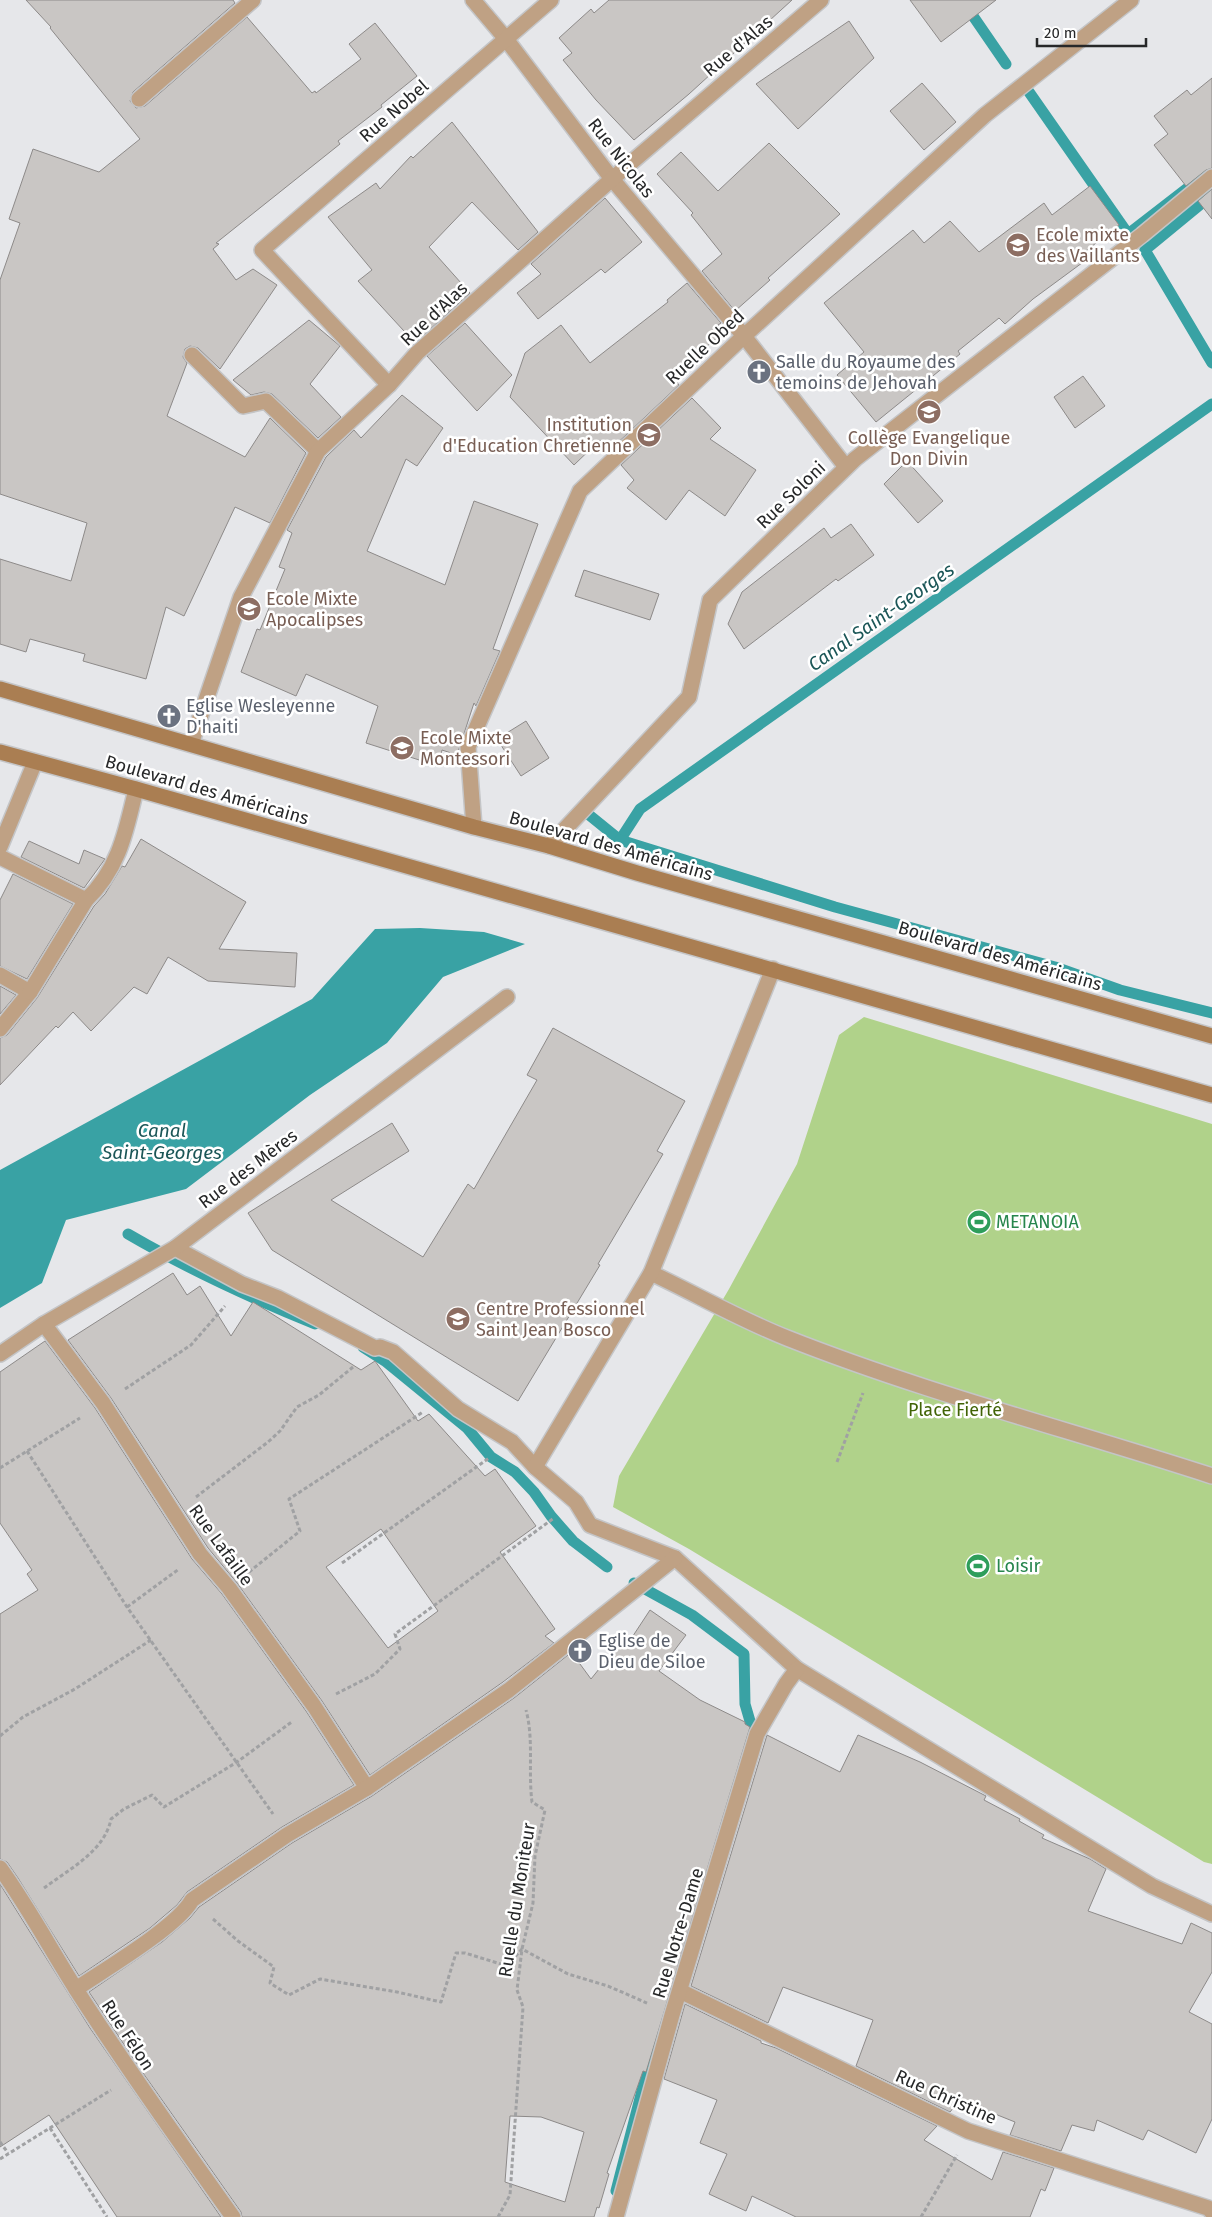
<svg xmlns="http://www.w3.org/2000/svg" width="1212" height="2217" viewBox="0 0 1212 2217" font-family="'Fira Sans',sans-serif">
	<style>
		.green { fill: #b0d28a }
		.water { fill: #39a2a4 }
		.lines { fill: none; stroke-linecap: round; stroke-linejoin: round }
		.stream { stroke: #39a2a4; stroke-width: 11 }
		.building { fill: #c9c6c4; stroke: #8d8a89; fill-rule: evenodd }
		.pedestrian-casing { stroke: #c4c5c7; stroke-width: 18 }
		.minor-casing { stroke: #c4c5c7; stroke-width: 18 }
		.secondary-casing { stroke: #c4c5c7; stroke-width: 18 }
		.path { stroke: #a0a1a3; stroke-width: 3; stroke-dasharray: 4 2.5; stroke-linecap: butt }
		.pedestrian { stroke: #bfa184; stroke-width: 15 }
		.minor { stroke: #bfa184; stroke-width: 15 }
		.secondary { stroke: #aa7e52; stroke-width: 15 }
		.labels { text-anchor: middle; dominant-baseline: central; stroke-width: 5; stroke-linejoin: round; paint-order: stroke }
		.street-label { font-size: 18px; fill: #272829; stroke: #fff }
		.education-label { font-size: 18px; fill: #785e54; stroke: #fff; text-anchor: start }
		.worship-label { font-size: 18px; fill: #5b616d; stroke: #fff; text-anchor: start }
		.leisure-label { font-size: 18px; fill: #27864d; stroke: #fff; text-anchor: start }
		.park-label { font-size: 18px; fill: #416306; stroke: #fff }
		.water-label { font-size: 19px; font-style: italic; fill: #1b5657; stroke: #fff }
	</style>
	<rect width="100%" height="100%" fill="#e6e7ea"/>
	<polygon class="green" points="864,1017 1212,1124 1212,1864 1204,1862 689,1549 613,1507 619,1476 729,1289 797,1164 839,1035"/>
	<polygon class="water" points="420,928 484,932 525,944 443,977 387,1043 310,1095 186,1189 66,1220 42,1283 0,1308 0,1170 312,999 375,929"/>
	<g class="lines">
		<g class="stream">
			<polyline points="962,0 1006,64"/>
			<polyline points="1029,92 1128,234 1212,169"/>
			<polyline points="1212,195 1145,250 1212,363"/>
			<polyline points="583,810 620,840 640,809 1212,404"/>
			<polyline points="620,840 835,907 1055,967 1120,990 1212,1013"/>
			<path d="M 128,1234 C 188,1269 251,1298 315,1324"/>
			<polyline points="363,1347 385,1361 467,1428 491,1457 515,1472 534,1492 551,1516 573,1541 607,1567"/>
			<polyline points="634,1583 692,1615 744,1654 745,1704 752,1728 748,1743"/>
			<polyline points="616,2191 651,2056 676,1976"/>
		</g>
	</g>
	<g class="building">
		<polygon points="26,0 233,0 235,3 133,92 130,101 136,108 145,106 247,17 312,93 315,91 316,93 361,59 349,44 375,23 417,76 381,105 382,107 338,141 340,144 216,243 219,244 213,249 236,280 253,269 277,285 220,369 198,348 190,346 185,349 183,357 187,363 167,416 245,457 270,418 306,453 270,523 235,507 184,616 166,607 146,679 83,661 85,654 30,639 26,652 0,644 0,559 71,581 87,523 0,494 0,280 20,223 9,219 33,149 99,172 140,139 50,28 51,27"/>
		<polygon points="609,0 792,0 689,94 634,140 596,100 563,60 572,53 559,38 591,9 594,13"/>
		<polygon points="910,0 996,0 941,42"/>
		<polygon points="849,21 874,58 798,129 756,84"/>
		<polygon points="1212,78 1212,168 1206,170 1186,186 1154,145 1168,134 1154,116 1187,90 1191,95"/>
		<polygon points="922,83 956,122 924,150 890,111"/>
		<polygon points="452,122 538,232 518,250 472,202 429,247 470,293 415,343 358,281 372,270 328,217 376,183 380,189 411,156 413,158"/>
		<polygon points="769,143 840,214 768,278 770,280 735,311 702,271 722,254 691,215 693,213 657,174 681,152 718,191"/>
		<polygon points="1090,186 1119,225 1082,254 1086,260 1033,299 1005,324 999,318 958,351 960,354 876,422 837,375 864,352 824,303 913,230 924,243 950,221 979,252 1044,203 1052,215"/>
		<polygon points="1212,189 1212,219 1198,201"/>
		<polygon points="605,198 642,242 605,273 601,269 538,319 517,293 541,274 531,264"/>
		<polygon points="687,283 721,323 718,325 724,332 683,366 687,372 676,381 679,385 609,451 600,440 574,465 510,397 525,353 561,325 590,363 668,302 667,300"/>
		<polygon points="309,320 340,346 310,384 341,417 318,438 272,394 264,392 251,395 233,380"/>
		<polygon points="465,323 512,375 477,411 427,356"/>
		<polygon points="1083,376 1105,406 1075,428 1054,397"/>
		<polygon points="402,395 443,428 417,466 406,459 367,551 445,585 474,501 538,524 493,649 500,651 476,706 474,703 457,755 442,750 438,766 366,743 378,706 306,674 296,696 241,672 257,629 260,630 285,569 279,567 292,533 287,530 326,457 354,430 361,438"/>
		<polygon points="692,398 721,428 710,439 756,470 725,516 689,490 666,520 627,488 634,480 621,465"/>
		<polygon points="907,461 943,501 918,523 884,484"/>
		<polygon points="851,524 874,555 838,581 836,579 744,649 728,624 742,592 824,528 831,538"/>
		<polygon points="584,570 659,594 650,620 575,596"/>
		<polygon points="526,721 549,758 521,776 497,739"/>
		<polygon points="141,839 246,902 219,949 297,953 295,987 208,981 168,957 147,994 134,987 91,1031 73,1012 58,1028 56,1026 0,1085 0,1038 7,1035 37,998 94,906 105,894 122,866 125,867"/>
		<polygon points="29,841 79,864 84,850 105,859 84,888 21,857"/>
		<polygon points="13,874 73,904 27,979 0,966 0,900"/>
		<polygon points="0,986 16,995 0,1014"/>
		<polygon points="553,1028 685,1101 657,1151 663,1154 598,1264 600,1265 518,1401 272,1250 248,1213 392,1123 409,1151 331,1200 423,1257 468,1184 474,1189 537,1080 527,1075"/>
		<path d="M 173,1273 L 187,1295 L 200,1286 L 231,1336 L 253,1302 L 361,1370 L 375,1361 L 418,1421 L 429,1414 L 485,1476 L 495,1469 L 536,1526 L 500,1552 L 555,1629 L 545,1636 L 554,1643 L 503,1682 L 370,1775 L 322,1701 L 237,1583 L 208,1548 L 111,1398 L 68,1340 ZM 381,1529 L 438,1611 L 388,1648 L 326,1567 Z"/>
		<polygon points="45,1341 95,1408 192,1559 222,1594 306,1711 354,1785 282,1827 187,1892 177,1905 150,1928 79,1976 18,1878 7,1862 0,1859 0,1614 38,1590 27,1574 32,1570 0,1523 0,1372"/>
		<path d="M 650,1610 L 686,1635 L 659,1671 L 700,1700 L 745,1722 L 745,1724 L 750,1727 L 646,2072 L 643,2071 L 607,2173 L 609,2174 L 599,2208 L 597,2207 L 594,2217 L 242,2217 L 241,2212 L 143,2073 L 89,1992 L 162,1942 L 190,1918 L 199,1907 L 292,1843 L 372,1796 L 514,1698 L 568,1655 L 580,1664 L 591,1679 L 620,1643 L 625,1648 ZM 510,2116 L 541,2117 L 584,2132 L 565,2202 L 505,2182 Z"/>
		<polygon points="767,1735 840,1772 858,1735 920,1762 986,1796 984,1800 1020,1819 1019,1821 1044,1835 1042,1838 1090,1859 1106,1869 1088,1911 1182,1944 1191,1923 1212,1933 1212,1972 1189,2012 1212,2024 1212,2119 1196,2153 1148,2130 1143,2140 1097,2120 1094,2131 1072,2125 1061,2151 1010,2135 1015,2122 960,2100 950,2112 856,2066 873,2020 783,1987 768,2023 691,1986"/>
		<polygon points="0,1884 90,2028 221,2217 117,2217 49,2115 0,2147"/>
		<polygon points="685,2004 761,2041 761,2043 776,2048 937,2126 924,2140 992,2180 1003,2152 1054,2168 1045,2191 1041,2189 1030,2217 796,2217 752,2196 746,2211 709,2194 727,2154 700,2143 717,2100 664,2079"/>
	</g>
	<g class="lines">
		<defs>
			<path id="pedestrian" d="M 651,1273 C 696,1294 741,1320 787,1338 C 926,1393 1071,1430 1212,1476"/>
			<g id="minor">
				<polyline points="473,0 506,39 612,179 744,336 846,467"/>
				<polyline points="139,99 253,0"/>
				<polyline points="192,355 243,406 266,401 318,451"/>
				<polyline points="389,385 262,250 551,0"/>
				<polyline points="191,744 241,597 318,451 389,385 417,353 612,179 821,0"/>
				<polyline points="474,827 468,747 580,491 744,336 985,115 1131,0"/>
				<polyline points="549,846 689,697 710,600 855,459 1142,235 1212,177"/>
				<polyline points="0,847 35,762"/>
				<path d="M 0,857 L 86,900 C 119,869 126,831 136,789"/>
				<polyline points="0,975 30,992 0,1029"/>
				<polyline points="30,992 86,900"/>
				<polyline points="175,1248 242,1284 278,1298 375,1348 380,1347 393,1352 458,1409 512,1442 535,1467 576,1502 590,1525 675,1558 797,1669 1152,1886 1212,1914"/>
				<polyline points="44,1324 103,1403 200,1554 229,1588 314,1706 367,1788"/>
				<polyline points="0,1354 44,1324 175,1248 507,997"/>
				<polyline points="535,1467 651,1273 773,969"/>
				<path d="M 0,1868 C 29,1908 52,1952 79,1994 C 128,2070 180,2143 233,2217"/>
				<path d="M 76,1989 C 104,1970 177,1927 192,1900 L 287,1835 L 367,1788 L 509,1690 L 675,1558"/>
				<polyline points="680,1991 968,2131 1208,2208 1212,2212"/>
				<polyline points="616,2217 672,2015 757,1734 786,1684 797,1669"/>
			</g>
			<g id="secondary">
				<polyline points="0,689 474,827 549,846 637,873 1212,1036"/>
				<polyline points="0,752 136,789 1212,1095"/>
			</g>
		</defs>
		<use href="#pedestrian" class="pedestrian-casing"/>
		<use href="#minor" class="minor-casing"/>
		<use href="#secondary" class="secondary-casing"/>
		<g class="path">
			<polyline points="125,1389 191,1345 225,1306"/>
			<polyline points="27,1451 127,1607 273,1814"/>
			<polyline points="837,1462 863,1393"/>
			<polyline points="0,1468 80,1418"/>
			<polyline points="196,1497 268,1442 280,1431 297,1407 319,1395 353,1367"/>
			<polyline points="342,1563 489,1458"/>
			<polyline points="249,1572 300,1531 289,1499 423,1412"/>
			<polyline points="127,1607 179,1569"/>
			<polyline points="336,1694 375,1674 400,1649 395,1634 554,1518"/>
			<polyline points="0,1736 23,1717 75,1689 151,1640"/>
			<path d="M 44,1888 C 68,1870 105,1851 111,1819 L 124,1809 L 152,1795 L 164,1807 L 237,1762 L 293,1721"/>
			<polyline points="213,1919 238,1941 274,1967 270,1983 289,1995 320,1979 397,1992 441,2002 456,1953 465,1953 504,1965 513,1959 522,1949 568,1974 608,1986 647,2003"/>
			<polyline points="50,2128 107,2217"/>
			<polyline points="0,2142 8,2153"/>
			<polyline points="0,2159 111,2090"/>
			<path d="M 498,2217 L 510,2195 L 523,2007 L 517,1990 L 522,1949 L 533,1903 L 535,1856 L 545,1810 L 532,1802 C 528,1771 534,1740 526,1710"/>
			<polyline points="921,2217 957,2155"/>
		</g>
		<use href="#pedestrian" class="pedestrian"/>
		<use href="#minor" class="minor"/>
		<use href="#secondary" class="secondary"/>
	</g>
	<defs>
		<symbol id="school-disc" viewBox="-11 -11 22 22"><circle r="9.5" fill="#8d6e63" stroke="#fff"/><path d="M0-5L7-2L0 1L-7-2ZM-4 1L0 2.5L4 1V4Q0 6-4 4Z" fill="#fff"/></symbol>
		<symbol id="church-disc" viewBox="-11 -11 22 22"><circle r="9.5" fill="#6b7280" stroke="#fff"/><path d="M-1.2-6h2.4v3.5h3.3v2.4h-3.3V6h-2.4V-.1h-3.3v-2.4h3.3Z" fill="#fff"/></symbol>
		<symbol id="stadium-disc" viewBox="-11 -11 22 22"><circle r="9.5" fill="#2e9e5b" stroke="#fff"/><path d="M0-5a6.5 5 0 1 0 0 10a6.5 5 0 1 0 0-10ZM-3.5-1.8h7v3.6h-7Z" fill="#fff"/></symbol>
	</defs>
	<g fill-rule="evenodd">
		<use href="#school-disc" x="1004" y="231" width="28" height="28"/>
		<use href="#church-disc" x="745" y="358" width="28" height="28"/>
		<use href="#school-disc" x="915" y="398" width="28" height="28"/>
		<use href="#school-disc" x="635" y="421" width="28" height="28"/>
		<use href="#school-disc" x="235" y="595" width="28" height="28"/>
		<use href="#church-disc" x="155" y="702" width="28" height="28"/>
		<use href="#school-disc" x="388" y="734" width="28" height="28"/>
		<use href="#stadium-disc" x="965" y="1208" width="28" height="28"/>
		<use href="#school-disc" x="444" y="1305" width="28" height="28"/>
		<use href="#stadium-disc" x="964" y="1552" width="28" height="28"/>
		<use href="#church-disc" x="566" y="1637" width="28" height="28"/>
	</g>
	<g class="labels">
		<g class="street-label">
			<text transform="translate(738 46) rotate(-40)">Rue d'Alas</text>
			<text transform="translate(394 111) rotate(-41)">Rue Nobel</text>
			<text transform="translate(621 158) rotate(52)">Rue Nicolas</text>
			<text transform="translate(434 314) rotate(-43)">Rue d'Alas</text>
			<text transform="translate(705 347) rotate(-43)">Ruelle Obed</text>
			<text transform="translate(791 495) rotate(-44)">Rue Soloni</text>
			<text transform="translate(207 790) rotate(16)">Boulevard des Américains</text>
			<text transform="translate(611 846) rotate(16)">Boulevard des Américains</text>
			<text transform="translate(1000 956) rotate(16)">Boulevard des Américains</text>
			<text transform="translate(248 1169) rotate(-37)">Rue des Mères</text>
			<text transform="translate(221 1545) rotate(54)">Rue Lafaille</text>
			<text transform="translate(517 1900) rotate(-81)">Ruelle du Moniteur</text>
			<text transform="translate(678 1933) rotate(-73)">Rue Notre-Dame</text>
			<text transform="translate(128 2035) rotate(57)">Rue Félon</text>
			<text transform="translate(946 2097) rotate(24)">Rue Christine</text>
		</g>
		<g class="education-label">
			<text x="1036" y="235">Ecole mixte<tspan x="1036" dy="21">des Vaillants</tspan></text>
			<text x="632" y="425" text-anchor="end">Institution<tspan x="632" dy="21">d'Education Chretienne</tspan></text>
			<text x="929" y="438" text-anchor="middle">Collège Evangelique<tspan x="929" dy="21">Don Divin</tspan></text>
			<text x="266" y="599">Ecole Mixte<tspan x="266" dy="21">Apocalipses</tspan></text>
			<text x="420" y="738">Ecole Mixte<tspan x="420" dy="21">Montessori</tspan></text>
			<text x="476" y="1309">Centre Professionnel<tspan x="476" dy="21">Saint Jean Bosco</tspan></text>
		</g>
		<g class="worship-label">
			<text x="776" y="362">Salle du Royaume des<tspan x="776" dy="21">temoins de Jehovah</tspan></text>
			<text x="186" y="706">Eglise Wesleyenne<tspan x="186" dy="21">D'haiti</tspan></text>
			<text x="598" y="1641">Eglise de<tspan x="598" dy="21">Dieu de Siloe</tspan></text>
		</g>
		<g class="leisure-label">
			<text x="996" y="1222">METANOIA</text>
			<text x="996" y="1566">Loisir</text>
		</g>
		<g class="park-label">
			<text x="955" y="1410">Place Fierté</text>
		</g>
		<g class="water-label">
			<text transform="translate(881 617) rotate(-35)">Canal Saint-Georges</text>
			<text x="162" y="1130">Canal<tspan x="162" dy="22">Saint-Georges</tspan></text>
		</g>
	</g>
	<path d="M1037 38v8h109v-8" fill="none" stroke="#272829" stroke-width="2.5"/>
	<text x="1044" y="38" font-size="15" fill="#272829" stroke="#ffffff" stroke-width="4" paint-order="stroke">20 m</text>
</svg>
